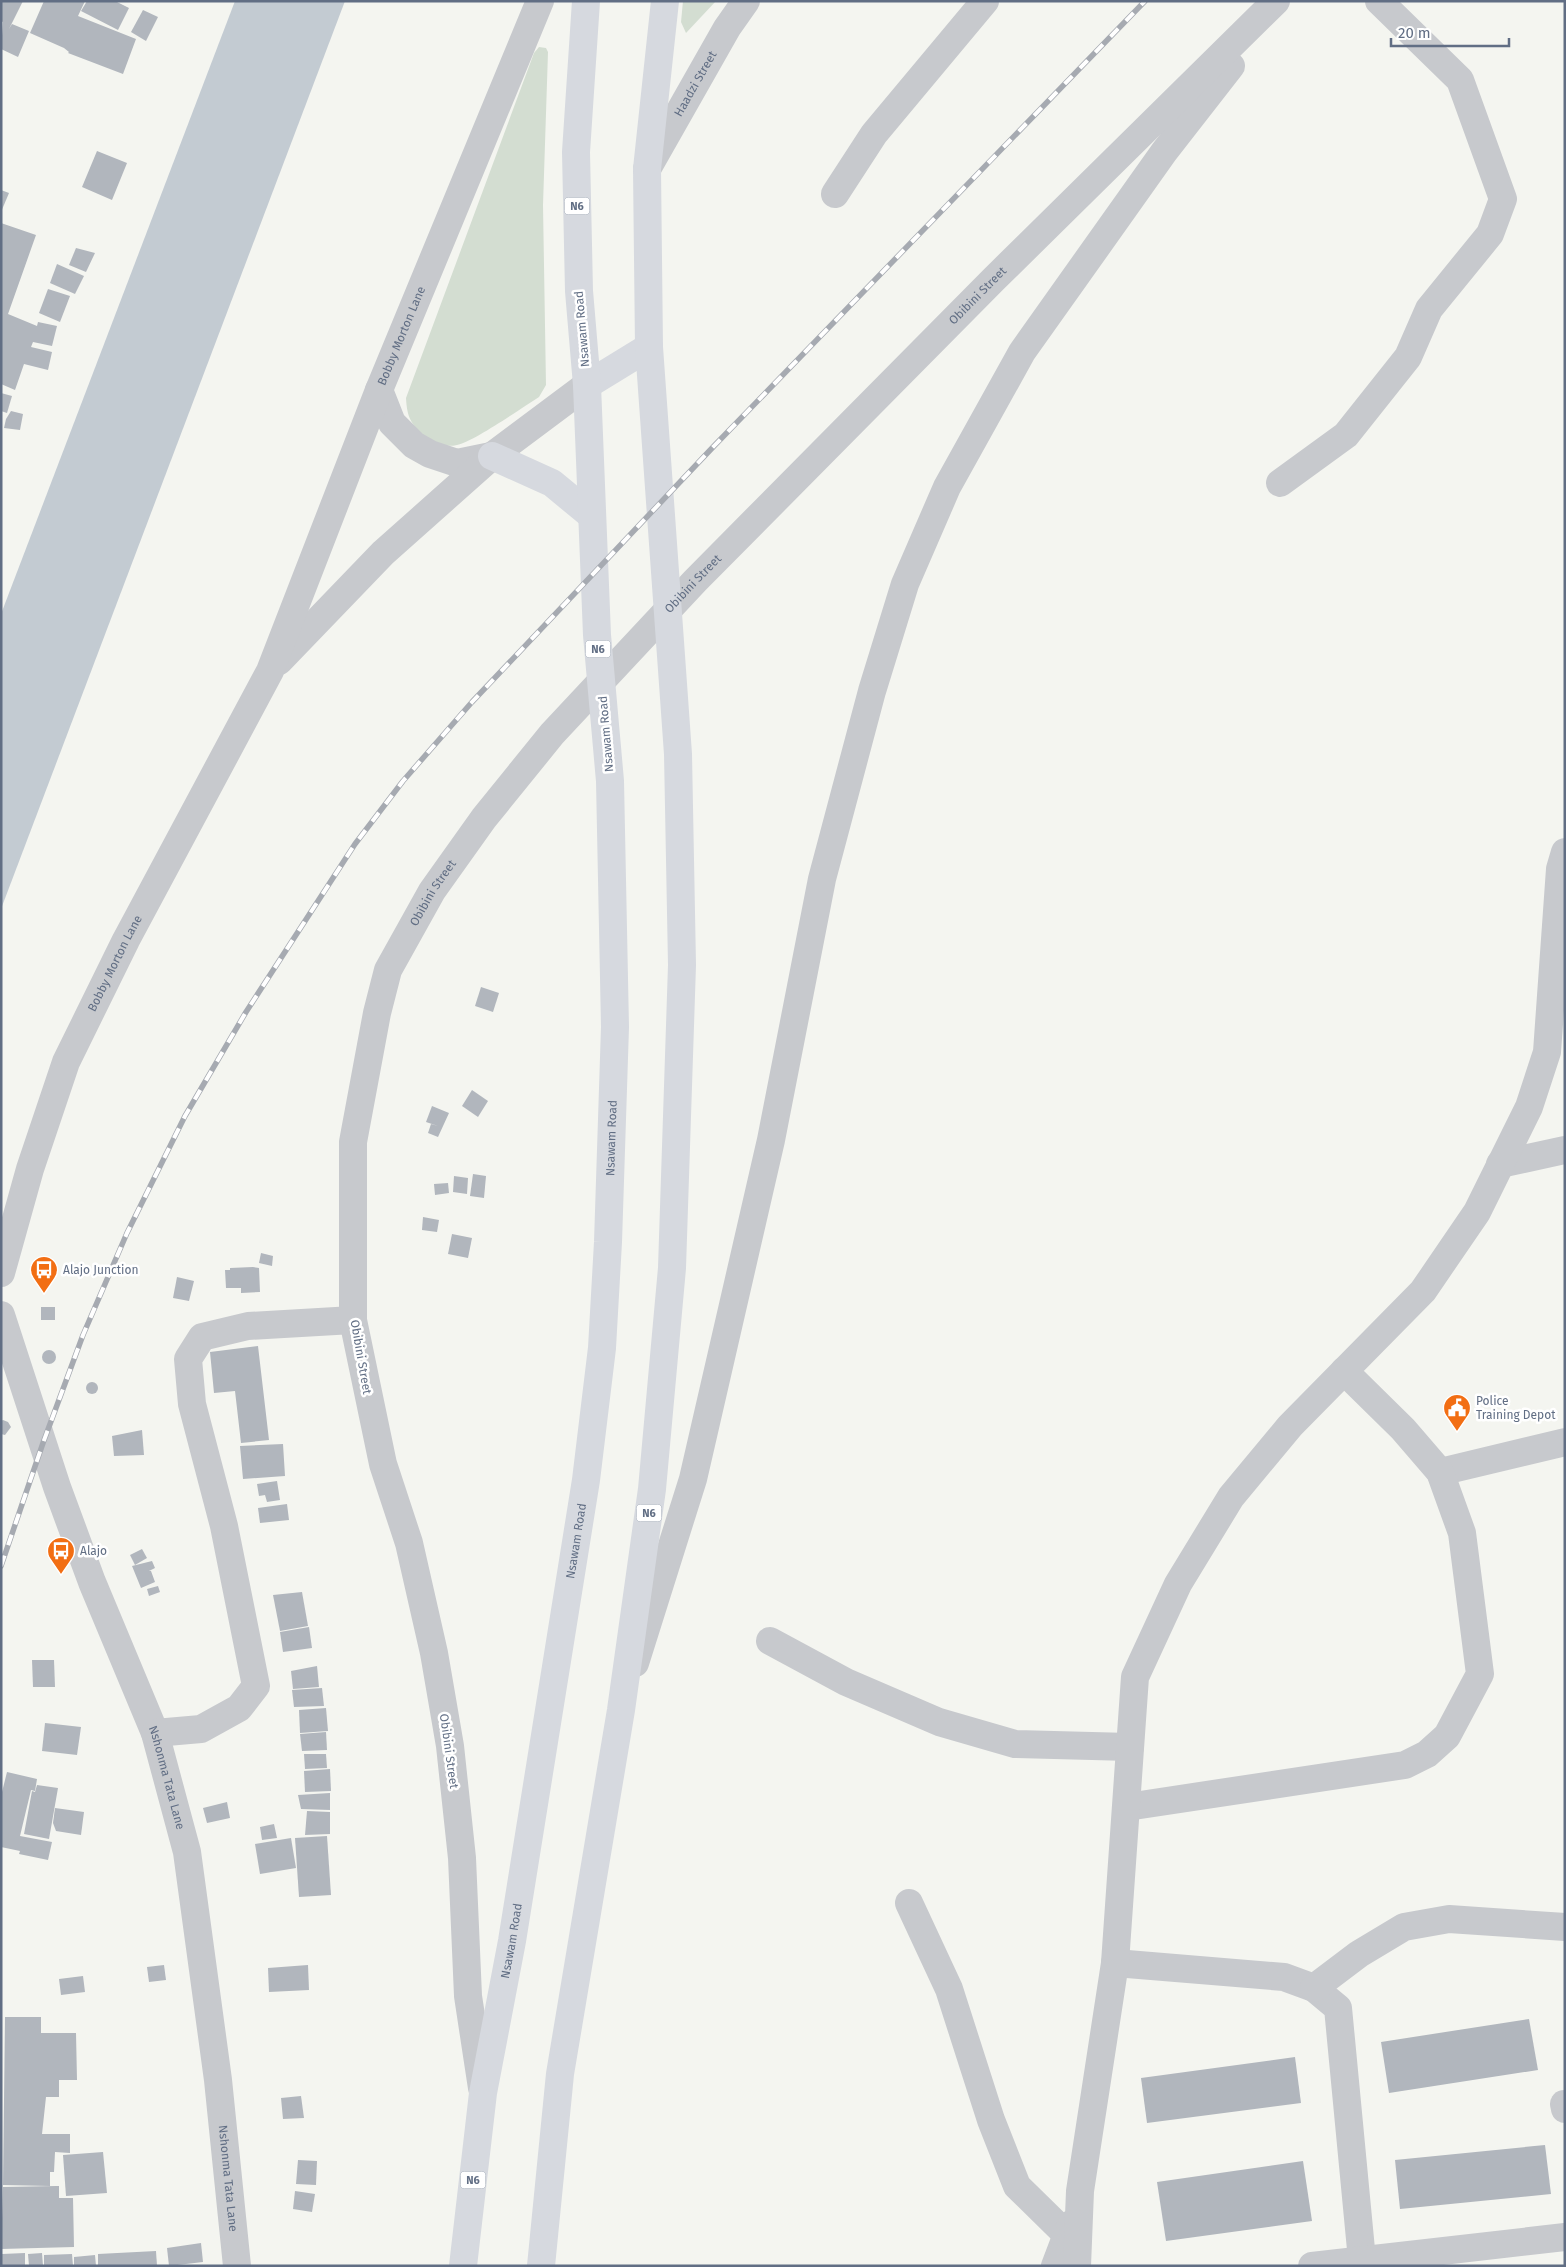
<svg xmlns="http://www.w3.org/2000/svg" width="1566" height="2267" viewBox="0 0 1566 2267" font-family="'Fira Sans',sans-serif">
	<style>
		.green { fill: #d3ddd1 }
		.water { fill: #c3cbd2 }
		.building { fill: #b1b6bd }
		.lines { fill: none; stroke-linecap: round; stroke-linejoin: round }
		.minor { stroke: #c7c9cd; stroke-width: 28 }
		.highway { stroke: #d6d9df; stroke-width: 28 }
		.rail-casing { stroke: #a6aab1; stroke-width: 5.5 }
		.rail { stroke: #fff; stroke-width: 4; stroke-dasharray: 11; stroke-linecap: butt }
		.labels { text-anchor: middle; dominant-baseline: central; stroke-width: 5; stroke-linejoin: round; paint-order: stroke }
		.shield { fill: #fff; stroke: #909aa9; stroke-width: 1 }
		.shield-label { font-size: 11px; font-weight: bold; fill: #616e84 }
		.street-label { font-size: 12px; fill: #616e84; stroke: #fff }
		.poi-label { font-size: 12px; fill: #616e84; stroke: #fff; text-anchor: start }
	</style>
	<rect width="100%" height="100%" fill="#f4f5f0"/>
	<g class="green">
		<polygon points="683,1 716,1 686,33 681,22"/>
		<path d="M 539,47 L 546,48 L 548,52 L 543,205 L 546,385 L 539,397 C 523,407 473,442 457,445 C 444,448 431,443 422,434 C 409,422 407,414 406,398 L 534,53 Z"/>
	</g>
	<polygon class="water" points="235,1 345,1 1,909 1,614"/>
	<g class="building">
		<polygon points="1,1 23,1 9,29 12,24 29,31 18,57 1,49 3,22 1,21"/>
		<polygon points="44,1 85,1 78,16 136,39 123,74 68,53 69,52 64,48 30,33"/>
		<polygon points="87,1 115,1 129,8 118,30 81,11"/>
		<polygon points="143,10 158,17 146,41 131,32"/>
		<polygon points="97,151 127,163 112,200 82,187"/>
		<polygon points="1,190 9,193 1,212"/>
		<polygon points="1,223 36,235 8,314 37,326 38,322 57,326 52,346 33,342 31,347 52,352 48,370 24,364 15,390 1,384"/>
		<polygon points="76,248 95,253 86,272 69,265"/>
		<polygon points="57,264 84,276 75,294 50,283"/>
		<polygon points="48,289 70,296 60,322 39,313"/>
		<polygon points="1,393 12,396 7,413 1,411"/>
		<polygon points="11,411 23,414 20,430 4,428 6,419"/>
		<polygon points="481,987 499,993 493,1012 475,1006"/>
		<polygon points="472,1090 488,1101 478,1117 462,1106"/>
		<polygon points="432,1106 449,1113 438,1137 428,1133 431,1124 438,1126 426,1122"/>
		<polygon points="473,1174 486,1176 484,1198 470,1196"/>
		<polygon points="454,1176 468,1178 467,1194 453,1192"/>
		<polygon points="448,1183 449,1193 435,1195 434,1184"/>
		<polygon points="423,1217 439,1220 437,1232 422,1230"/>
		<polygon points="452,1234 472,1238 468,1258 448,1254"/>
		<polygon points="261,1253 273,1256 272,1266 259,1263"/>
		<polygon points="253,1267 259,1268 260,1292 241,1293 241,1288 226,1288 225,1270 230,1270 230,1268"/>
		<polygon points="177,1277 194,1281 189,1301 173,1298"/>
		<rect x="41" y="1307" width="14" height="13"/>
		<polygon points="258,1346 269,1440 241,1443 235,1391 214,1393 210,1352"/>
		<circle cx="49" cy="1357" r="7"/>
		<circle cx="92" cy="1388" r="6"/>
		<polygon points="3,1420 8,1422 11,1427 5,1435 1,1434 1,1421"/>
		<polygon points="142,1430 144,1455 114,1456 112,1436"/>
		<polygon points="283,1444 285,1476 243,1479 240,1446"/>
		<polygon points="277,1481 280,1500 267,1502 265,1495 259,1496 257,1484"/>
		<polygon points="287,1504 289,1520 260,1523 258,1508"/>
		<polygon points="142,1549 147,1558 135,1565 130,1555"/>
		<polygon points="152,1561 155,1568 149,1571 151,1571 155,1582 141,1588 132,1566"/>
		<polygon points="158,1586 160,1592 149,1596 147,1589"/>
		<polygon points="302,1592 308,1626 280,1631 273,1595"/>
		<polygon points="309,1627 312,1648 283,1652 280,1632"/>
		<polygon points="32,1660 54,1660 55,1687 33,1687"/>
		<polygon points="317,1666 319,1687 293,1689 291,1671"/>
		<polygon points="322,1688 324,1706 294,1707 292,1690"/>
		<polygon points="326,1708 328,1731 300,1733 299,1710"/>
		<polygon points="45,1723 81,1727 77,1755 42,1751"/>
		<polygon points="326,1732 327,1750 302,1751 300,1734"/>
		<polygon points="304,1754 326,1754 327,1768 305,1769"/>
		<polygon points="330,1769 331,1791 305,1792 304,1771"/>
		<polygon points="7,1772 37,1779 35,1791 31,1790 20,1836 52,1842 48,1860 19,1854 20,1851 1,1847 1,1796"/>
		<polygon points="37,1785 58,1788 49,1839 24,1834 32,1791 35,1792"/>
		<polygon points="330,1793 330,1810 301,1809 298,1795"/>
		<polygon points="227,1802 230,1818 207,1823 203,1808"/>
		<polygon points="55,1808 84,1812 81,1835 56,1831 53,1823"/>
		<polygon points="307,1811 330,1812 330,1834 305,1835"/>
		<polygon points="274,1824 277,1838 262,1840 260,1827"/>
		<polygon points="327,1836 331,1895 299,1897 295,1838"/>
		<polygon points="291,1838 296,1868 260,1874 255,1844"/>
		<polygon points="164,1965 166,1980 149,1982 147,1967"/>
		<polygon points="308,1965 309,1990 269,1992 268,1968"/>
		<polygon points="83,1976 85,1992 61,1995 59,1979"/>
		<polygon points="5,2017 41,2017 41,2033 76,2033 77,2080 59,2080 59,2097 46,2097 42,2134 70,2134 70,2153 55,2152 54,2172 50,2172 50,2186 3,2185"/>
		<polygon points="1529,2019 1538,2070 1389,2093 1381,2042"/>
		<polygon points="1295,2057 1301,2103 1147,2123 1141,2078"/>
		<polygon points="301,2096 304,2118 283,2119 281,2098"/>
		<polygon points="1545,2145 1551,2194 1400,2209 1395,2160"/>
		<polygon points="103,2152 107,2193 66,2196 63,2155"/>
		<polygon points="298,2160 317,2161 316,2185 296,2184"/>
		<polygon points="1303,2161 1312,2221 1166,2241 1157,2182"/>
		<polygon points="56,2186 59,2186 59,2198 73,2198 74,2247 1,2249 3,2187"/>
		<polygon points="295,2191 315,2194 312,2212 293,2209"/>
		<polygon points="201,2243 203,2262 169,2266 167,2248"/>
		<polygon points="156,2251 157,2266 98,2266 98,2254"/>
		<polygon points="25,2253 25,2266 2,2266 2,2254"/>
		<polygon points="42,2253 43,2266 29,2266 28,2254"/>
		<polygon points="72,2254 73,2266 44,2266 44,2255"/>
		<polygon points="95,2255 96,2266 74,2266 74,2257"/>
	</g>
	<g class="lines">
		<g class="minor">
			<path id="s1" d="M 647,169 L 727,28 L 746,1"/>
			<polyline points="835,194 874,134 985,1"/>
			<polyline points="379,390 392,423 414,445 430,454 457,463 491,456"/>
			<polyline points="1280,483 1346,435 1408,357 1429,309 1490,234 1503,199 1460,80 1379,1"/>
			<polyline points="279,661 383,553 492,456 587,385"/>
			<polyline points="1500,1164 1565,1150"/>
			<path id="s2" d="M 1,1273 L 30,1169 L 66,1062 L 126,940 L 270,671 L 379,390 L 540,1"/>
			<path id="s3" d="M 1,1315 L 57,1487 L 92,1582 L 155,1733 L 187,1852 L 218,2080 L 237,2266"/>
			<polyline points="1440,1472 1565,1442"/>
			<polyline points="770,1641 846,1682 939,1722 1015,1744 1130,1747"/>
			<polyline points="635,1663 693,1479 771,1140 822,879 872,691 905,584 947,487 1022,352 1164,152 1231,66"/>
			<polyline points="155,1733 201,1729 239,1708 256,1686 224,1526 192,1404 188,1359 202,1337 248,1326 353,1320"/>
			<polyline points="1127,1807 1405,1765 1427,1754 1447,1736 1480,1674 1462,1533 1440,1472 1403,1429 1344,1371"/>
			<polyline points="909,1903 949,1989 991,2120 1017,2186 1067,2235"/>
			<polyline points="1115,1963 1284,1977 1314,1988 1338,2008 1362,2260"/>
			<polyline points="1314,1988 1359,1954 1404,1927 1449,1919 1565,1927"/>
			<path id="s4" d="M 482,2088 L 468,1996 L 462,1858 L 450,1746 L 434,1653 L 409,1543 L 383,1464 L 353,1320 L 353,1142 L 377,1013 L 388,970 L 432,891 L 484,818 L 552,734 L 695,581 L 993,280 L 1276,1"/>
			<polyline points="1564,2104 1565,2109"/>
			<polyline points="1055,2266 1071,2224"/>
			<polyline points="1077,2266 1080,2191 1115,1963 1135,1677 1178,1584 1231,1497 1290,1426 1423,1291 1477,1212 1529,1107 1547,1052 1560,869 1565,852"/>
			<polyline points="1312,2266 1565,2237"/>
		</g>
		<g class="highway">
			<polyline points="587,385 649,347"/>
			<polyline points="492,456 552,483 592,516"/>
			<path id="s5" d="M 463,2266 L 483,2093 L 512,1941 L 586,1480 L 602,1348 L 608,1242 L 615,1027 L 610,781 L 597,635 L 587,385 L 579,291 L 576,152 L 586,1"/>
			<polyline points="541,2266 560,2074 621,1710 652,1489 672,1268 682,965 678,754 649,347 647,169 665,1"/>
		</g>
		<defs>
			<polyline id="rail" points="1,1566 43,1443 83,1335 127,1233 185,1116 246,1012 355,844 403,781 472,702 714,446 1145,1"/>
		</defs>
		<use href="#rail" class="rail-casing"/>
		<use href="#rail" class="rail"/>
	</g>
	<defs>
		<symbol id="bus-pin" viewBox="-11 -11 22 30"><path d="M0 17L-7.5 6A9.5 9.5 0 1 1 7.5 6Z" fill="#f26e13" stroke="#fff"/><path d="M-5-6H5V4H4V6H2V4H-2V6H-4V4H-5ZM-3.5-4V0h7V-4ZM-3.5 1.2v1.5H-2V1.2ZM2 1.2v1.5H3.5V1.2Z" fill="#fff"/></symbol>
		<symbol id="civic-pin" viewBox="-11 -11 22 30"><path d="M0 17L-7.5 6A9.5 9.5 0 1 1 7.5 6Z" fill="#f26e13" stroke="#fff"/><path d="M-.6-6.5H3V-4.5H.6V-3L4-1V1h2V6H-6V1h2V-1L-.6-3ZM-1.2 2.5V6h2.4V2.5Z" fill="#fff"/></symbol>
	</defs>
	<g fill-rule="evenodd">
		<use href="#bus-pin" x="28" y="1254" width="32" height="43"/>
		<use href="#civic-pin" x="1441" y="1392" width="32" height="43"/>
		<use href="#bus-pin" x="45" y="1535" width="32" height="43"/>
	</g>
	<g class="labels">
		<g class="shield">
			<rect x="564.5" y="197.5" width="25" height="17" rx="4"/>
			<rect x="585.5" y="640.5" width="25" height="17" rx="4"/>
			<rect x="636.5" y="1504.5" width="25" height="17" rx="4"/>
			<rect x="460.5" y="2171.5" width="25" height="17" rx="4"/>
		</g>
		<g class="shield-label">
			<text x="577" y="206">N6</text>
			<text x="598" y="649">N6</text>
			<text x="649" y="1513">N6</text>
			<text x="473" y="2180">N6</text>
		</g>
		<g class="street-label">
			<text stroke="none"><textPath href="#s1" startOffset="98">Haadzi Street</textPath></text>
			<text stroke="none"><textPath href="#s4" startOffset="2034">Obibini Street</textPath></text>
			<text transform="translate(582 329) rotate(-95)">Nsawam Road</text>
			<text stroke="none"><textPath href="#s2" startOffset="1022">Bobby Morton Lane</textPath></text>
			<text stroke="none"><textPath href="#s4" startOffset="1629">Obibini Street</textPath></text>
			<text transform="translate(606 734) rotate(-95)">Nsawam Road</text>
			<text stroke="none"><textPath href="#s4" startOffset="1224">Obibini Street</textPath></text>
			<text stroke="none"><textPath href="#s2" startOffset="331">Bobby Morton Lane</textPath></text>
			<text stroke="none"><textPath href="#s5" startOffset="1139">Nsawam Road</textPath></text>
			<text transform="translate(361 1357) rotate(80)">Obibini Street</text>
			<text stroke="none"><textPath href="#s5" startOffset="734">Nsawam Road</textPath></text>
			<text transform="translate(449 1751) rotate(82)">Obibini Street</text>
			<text stroke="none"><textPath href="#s3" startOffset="492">Nshonma Tata Lane</textPath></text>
			<text stroke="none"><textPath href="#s5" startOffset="329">Nsawam Road</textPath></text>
			<text stroke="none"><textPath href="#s3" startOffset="898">Nshonma Tata Lane</textPath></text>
		</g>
		<g class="poi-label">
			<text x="63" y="1270">Alajo Junction</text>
			<text x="1476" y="1401">Police<tspan x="1476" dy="14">Training Depot</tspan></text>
			<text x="80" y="1551">Alajo</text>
		</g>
	</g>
	<rect width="1566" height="2267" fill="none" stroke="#616e84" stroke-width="5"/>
	<path d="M1391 38v8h118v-8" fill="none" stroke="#616e84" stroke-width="2.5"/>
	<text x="1398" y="38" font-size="15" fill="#616e84" stroke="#ffffff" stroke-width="4" paint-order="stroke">20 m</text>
</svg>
